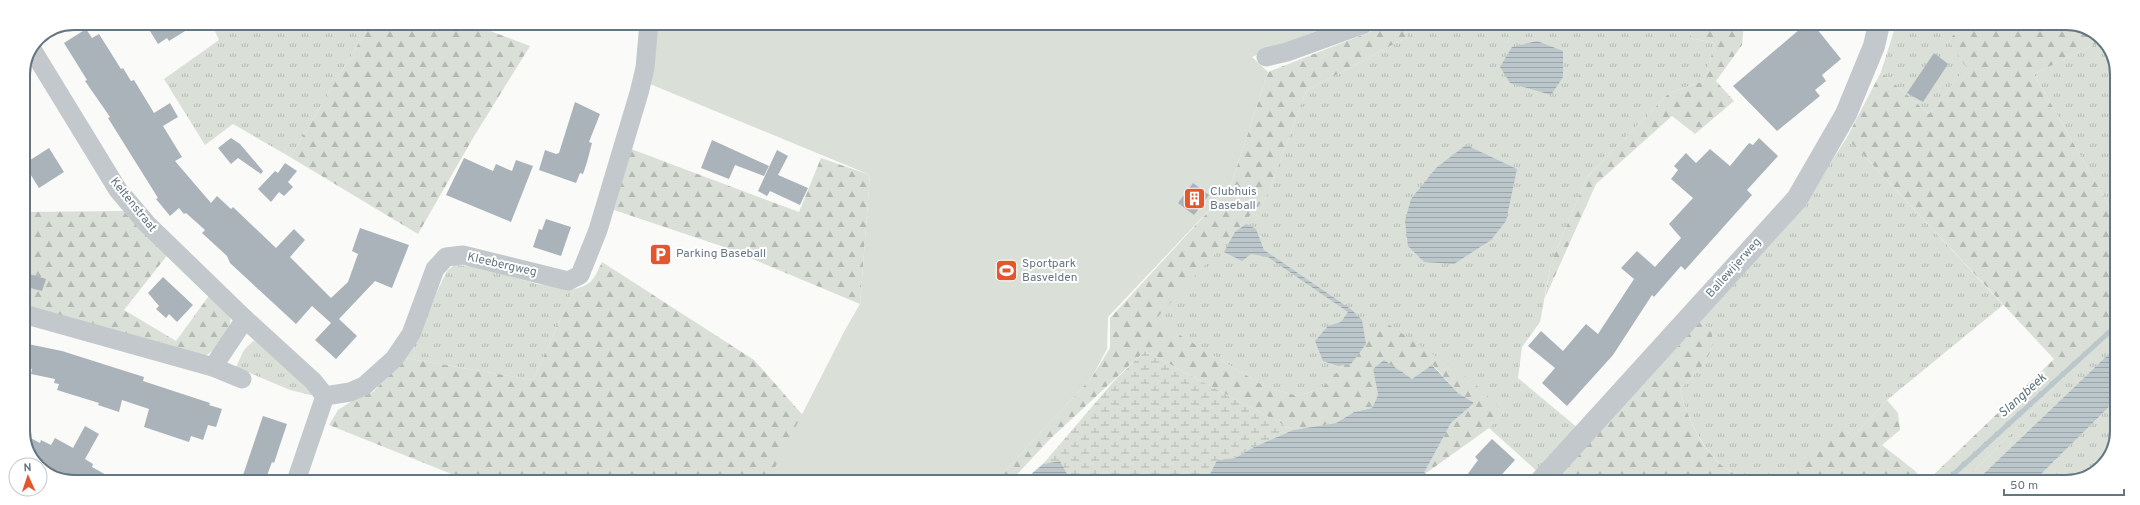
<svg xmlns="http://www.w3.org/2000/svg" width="2140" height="505" viewBox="0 0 2140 505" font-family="Overpass,sans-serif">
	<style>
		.grass { fill: url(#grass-tufts) }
		.forest { fill: url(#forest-firs) }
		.wetland { fill: url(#wetland-marsh) }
		.garden { fill: #dadfd7 }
		.water { fill: url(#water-rules) }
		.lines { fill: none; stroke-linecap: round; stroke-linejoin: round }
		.stream { stroke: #bbc7cb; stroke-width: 5 }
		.building { fill: #aab3b9 }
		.minor { stroke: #c3c8cc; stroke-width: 19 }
		.tertiary { stroke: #c3c8cc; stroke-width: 22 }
		.labels { text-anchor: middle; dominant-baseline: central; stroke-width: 4; stroke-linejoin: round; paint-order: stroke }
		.poi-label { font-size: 12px; fill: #657683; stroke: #fff; text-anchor: start }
		.street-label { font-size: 12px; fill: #657683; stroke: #fff }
		.water-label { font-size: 13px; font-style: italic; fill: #60757c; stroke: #fff }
		.rim { fill: none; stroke: #657683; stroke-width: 2 }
	</style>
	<defs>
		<pattern id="grass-tufts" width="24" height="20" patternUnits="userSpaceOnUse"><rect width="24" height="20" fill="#dadfd7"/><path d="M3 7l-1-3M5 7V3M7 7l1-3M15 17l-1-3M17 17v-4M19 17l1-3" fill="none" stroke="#b4b9b4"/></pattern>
		<pattern id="forest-firs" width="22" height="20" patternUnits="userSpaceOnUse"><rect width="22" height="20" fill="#dadfd7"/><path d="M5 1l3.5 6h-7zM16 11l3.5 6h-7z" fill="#b4b9b4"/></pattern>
		<pattern id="wetland-marsh" width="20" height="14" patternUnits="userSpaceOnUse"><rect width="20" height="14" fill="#dadfd7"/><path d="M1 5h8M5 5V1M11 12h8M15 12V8" fill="none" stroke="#b4b9b4"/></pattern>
		<pattern id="water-rules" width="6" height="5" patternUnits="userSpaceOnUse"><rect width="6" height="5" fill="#bbc7cb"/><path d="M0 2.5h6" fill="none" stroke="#9ca6aa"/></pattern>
	</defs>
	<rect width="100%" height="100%" fill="#fafaf8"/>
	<g class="grass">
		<polygon points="211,23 371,23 290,157 233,124 205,145 164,79 219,40"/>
		<polygon points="1403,24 1691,24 1690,38 1715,43 1704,81 1669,93 1587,177 1551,263 1540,322 1522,347 1518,378 1579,429 1539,473 1489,428 1504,412 1385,323 1322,388 1297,396 1264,386 1154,320 1267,197 1306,91 1407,37"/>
		<polygon points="1896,24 1961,24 1949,41 1967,66 1929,114 1881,72"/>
		<polygon points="2104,40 2117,71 2117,220 2034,74"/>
		<path d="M 1846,139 L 1857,148 L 2003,305 L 1887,400 L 1853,437 L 1842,425 C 1822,444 1802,464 1777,476 C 1773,478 1767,478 1762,478 C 1717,484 1690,427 1680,390 C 1698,367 1714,364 1712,330 L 1696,320 L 1814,188 Z"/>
		<polygon points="454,265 472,266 538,284 574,289 533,380 405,358 447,271"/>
		<polygon points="2116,329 2116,347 1975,482 1964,482 2068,373"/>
		<polygon points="253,341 259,342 311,386 315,396 290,390 236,367 244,350"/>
		<polygon points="2116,400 2116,441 2097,471 2066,482 2033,482"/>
	</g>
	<g class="forest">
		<polygon points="371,23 469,23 530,46 473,138 418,234 290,157"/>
		<polygon points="1390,24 1403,24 1407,37 1306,91 1267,197 1155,320 1264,386 1297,396 1322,388 1385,322 1472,381 1504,412 1489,428 1422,476 1451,423 1473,403 1458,393 1433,365 1413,379 1373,369 1378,395 1372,408 1354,412 1336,423 1293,430 1145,351 1049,440 1011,481 996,481 1092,377 1110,348 1110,318 1230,188 1268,72"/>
		<polygon points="1691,24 1744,24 1742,45 1716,81 1734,101 1695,134 1672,116 1596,184 1545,298 1551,263 1587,177 1669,93 1704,81 1715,43 1690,38"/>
		<path d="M 1961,24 L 2076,24 L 2104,40 L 2034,74 L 2117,220 L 2116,329 L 2068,373 L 1964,482 L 1884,482 L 1881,479 L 1879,482 L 1553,482 L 1696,320 L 1712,330 C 1714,364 1698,367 1680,390 C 1690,428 1717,484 1762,478 C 1767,478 1773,478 1777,476 C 1802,463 1822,444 1842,424 L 1853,437 L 1887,400 L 1898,413 L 1900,430 L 1882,445 L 1914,470 L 1926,482 L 2054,359 L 1857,148 L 1846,139 L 1881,72 L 1929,114 L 1966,67 L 1949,41 Z"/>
		<polygon points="631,149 799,212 821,158 870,175 860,304 724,247 614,210"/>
		<path d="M 124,211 L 169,253 L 124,310 L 176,341 L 211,293 L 231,312 C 231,334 221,347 202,358 L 23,305 L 23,212 Z"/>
		<path d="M 602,262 L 754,360 L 861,481 L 547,481 L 541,476 L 538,481 L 469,481 L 329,425 L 338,410 L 352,401 L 373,392 L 405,358 L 533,380 L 574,289 C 593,285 594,278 602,262 Z"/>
	</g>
	<polygon class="wetland" points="1145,351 1293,430 1254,447 1235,458 1217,460 1206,482 1097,481 1098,473 1087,481 1071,481 1060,461 1043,464 1114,381"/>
	<polygon class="garden" points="656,23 1333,24 1252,57 1268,72 1230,188 1108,317 1107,349 1092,377 996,481 768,481 845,330 860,304 870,175 650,84"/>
	<g class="water">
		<polygon points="1537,41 1563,51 1563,77 1551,95 1510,83 1500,67 1512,47"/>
		<polygon points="1466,145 1517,169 1506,221 1491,240 1454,264 1424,262 1408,246 1405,221 1411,199 1436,168"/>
		<polygon points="1246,224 1256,229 1264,250 1352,310 1362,320 1366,344 1351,364 1338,366 1323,361 1315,341 1328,326 1341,322 1348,312 1268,257 1251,254 1242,261 1224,252 1235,232"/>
		<polygon points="2116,347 2116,400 2033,482 1975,482"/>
		<polygon points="1384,360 1412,379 1432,365 1458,393 1474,403 1451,423 1419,482 1206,482 1217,460 1235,458 1254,447 1293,430 1336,423 1354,412 1372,408 1378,395 1373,369"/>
		<polygon points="1060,461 1071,481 1023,481 1043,464"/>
	</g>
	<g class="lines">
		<polyline class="stream" points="1945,482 2116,326"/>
	</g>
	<g class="building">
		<polygon points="145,23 198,23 169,41 167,38 158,44"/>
		<polygon points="1806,24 1813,24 1841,59 1822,75 1826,81 1815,90 1820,96 1777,131 1733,86"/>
		<polygon points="86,29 92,38 99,34 121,69 123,68 131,81 134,80 154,113 170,103 178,117 163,126 182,157 175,161 211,203 217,196 231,209 233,207 276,248 294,229 305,240 290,257 331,298 348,282 358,254 352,251 360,228 409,245 392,288 375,281 339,319 357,336 336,359 315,340 331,323 312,306 296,324 230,263 227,256 202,233 205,230 186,213 184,214 179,208 170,216 156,199 158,198 108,118 110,117 85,81 87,80 64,43"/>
		<polygon points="1934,53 1948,64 1923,102 1907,93"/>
		<polygon points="575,102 600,114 589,142 592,143 587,162 583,174 580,173 576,183 539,170 545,150 556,154 559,153"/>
		<polygon points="231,138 240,144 263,171 261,174 238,158 231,164 218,148"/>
		<polygon points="1759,138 1778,156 1747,190 1752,195 1685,270 1681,266 1654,297 1652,295 1613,355 1567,406 1542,383 1555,368 1528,346 1541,331 1563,351 1586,324 1598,334 1634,279 1621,268 1637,251 1655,267 1681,238 1669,224 1693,198 1671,179 1678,170 1674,166 1686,153 1696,163 1710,149 1730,166 1749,143 1753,145"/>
		<polygon points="712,140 769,166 764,176 735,165 729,179 701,168"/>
		<polygon points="49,148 64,172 39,188 24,164"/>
		<polygon points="777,150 788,156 778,175 808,188 800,205 770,191 767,196 758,191"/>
		<polygon points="464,158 493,171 496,164 512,171 516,160 533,166 511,222 446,195"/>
		<polygon points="285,163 297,171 288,182 293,187 284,196 279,192 271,202 258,189 275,171 278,173"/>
		<polygon points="1193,183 1209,195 1194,215 1178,203"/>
		<polygon points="546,219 571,227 561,256 533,247 539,229 542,230"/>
		<polygon points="23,272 46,279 42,291 23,286"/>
		<polygon points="163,277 193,305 177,322 169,314 166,318 156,309 159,306 148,293"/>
		<polygon points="23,343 62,351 144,377 143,381 210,403 209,405 222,409 216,427 208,425 203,440 191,436 189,442 144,427 149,409 122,400 119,412 98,405 99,403 57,390 59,384 54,383 55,379 31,374 32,369 23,367"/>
		<polygon points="263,416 287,424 274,463 272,462 265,481 241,481"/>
		<polygon points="85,426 99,434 85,459 93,464 92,467 117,481 64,481 41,468 42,465 34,461 23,437 23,434 40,443 41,440 51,445 55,438 73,448"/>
		<polygon points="1492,439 1515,460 1495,482 1462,482 1478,460 1475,457"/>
	</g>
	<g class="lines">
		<g class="minor">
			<polyline points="33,51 118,190 147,224 245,319 313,381 325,396"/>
			<polyline points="1266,57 1287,52 1364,24"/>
			<polyline points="27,315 213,367 242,379"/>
			<polyline points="213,367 245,319"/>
			<polyline points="296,481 325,396 350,392 364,386 394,359 411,334 435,269 446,257 463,255 568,281 580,275 598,230 639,93 645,68 649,23"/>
		</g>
		<polyline class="tertiary" points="1540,482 1797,199 1846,114 1874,46 1879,24"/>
	</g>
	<defs>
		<symbol id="building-square" viewBox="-11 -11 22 22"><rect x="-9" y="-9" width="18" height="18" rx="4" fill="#e4572e" stroke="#fff"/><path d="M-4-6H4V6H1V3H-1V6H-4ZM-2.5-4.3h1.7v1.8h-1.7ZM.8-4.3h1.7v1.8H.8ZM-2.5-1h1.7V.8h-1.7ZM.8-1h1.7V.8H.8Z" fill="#fff"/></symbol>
		<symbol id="parking-square" viewBox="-11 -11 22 22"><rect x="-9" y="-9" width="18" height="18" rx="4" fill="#e4572e" stroke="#fff"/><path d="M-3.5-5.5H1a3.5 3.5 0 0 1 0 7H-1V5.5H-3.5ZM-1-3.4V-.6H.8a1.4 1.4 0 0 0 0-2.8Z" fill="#fff"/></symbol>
		<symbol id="stadium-square" viewBox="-11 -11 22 22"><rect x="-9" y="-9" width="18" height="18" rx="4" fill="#e4572e" stroke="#fff"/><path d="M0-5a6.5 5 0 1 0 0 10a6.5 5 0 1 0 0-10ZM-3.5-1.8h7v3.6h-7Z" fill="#fff"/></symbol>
	</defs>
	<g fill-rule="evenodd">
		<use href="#building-square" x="1182" y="186" width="25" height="25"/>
		<use href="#parking-square" x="648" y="242" width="25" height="25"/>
		<use href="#stadium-square" x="994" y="258" width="25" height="25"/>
	</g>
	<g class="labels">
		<g class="poi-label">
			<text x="1210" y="192">Clubhuis<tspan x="1210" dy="14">Baseball</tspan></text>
			<text x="676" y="254">Parking Baseball</text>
			<text x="1022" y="264">Sportpark<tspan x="1022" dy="14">Basvelden</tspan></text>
		</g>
		<g class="street-label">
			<text transform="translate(133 205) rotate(51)">Keltenstraat</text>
			<text transform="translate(502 265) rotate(13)">Kleebergweg</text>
			<text transform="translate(1734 268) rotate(-48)">Ballewijerweg</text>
		</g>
		<g class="water-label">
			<text transform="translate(2023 396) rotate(-42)">Slangbeek</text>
		</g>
	</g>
	<path d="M0 0H2140V505H0ZM74 30H2066A44 44 0 0 1 2110 74V431A44 44 0 0 1 2066 475H74A44 44 0 0 1 30 431V74A44 44 0 0 1 74 30Z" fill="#fff" fill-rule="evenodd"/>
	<path class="rim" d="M74 30H2066A44 44 0 0 1 2110 74V431A44 44 0 0 1 2066 475H74A44 44 0 0 1 30 431V74A44 44 0 0 1 74 30Z"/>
	<g transform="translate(28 477) rotate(357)"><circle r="19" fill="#ffffff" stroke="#c1c8cd"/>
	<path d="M0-3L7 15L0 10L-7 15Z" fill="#e4572e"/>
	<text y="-6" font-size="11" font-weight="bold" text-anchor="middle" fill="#657683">N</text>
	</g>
	<path d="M2004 489v6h120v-6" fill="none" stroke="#657683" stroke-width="2"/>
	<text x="2010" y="489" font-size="12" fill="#657683" stroke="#ffffff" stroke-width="3" paint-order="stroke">50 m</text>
</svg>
